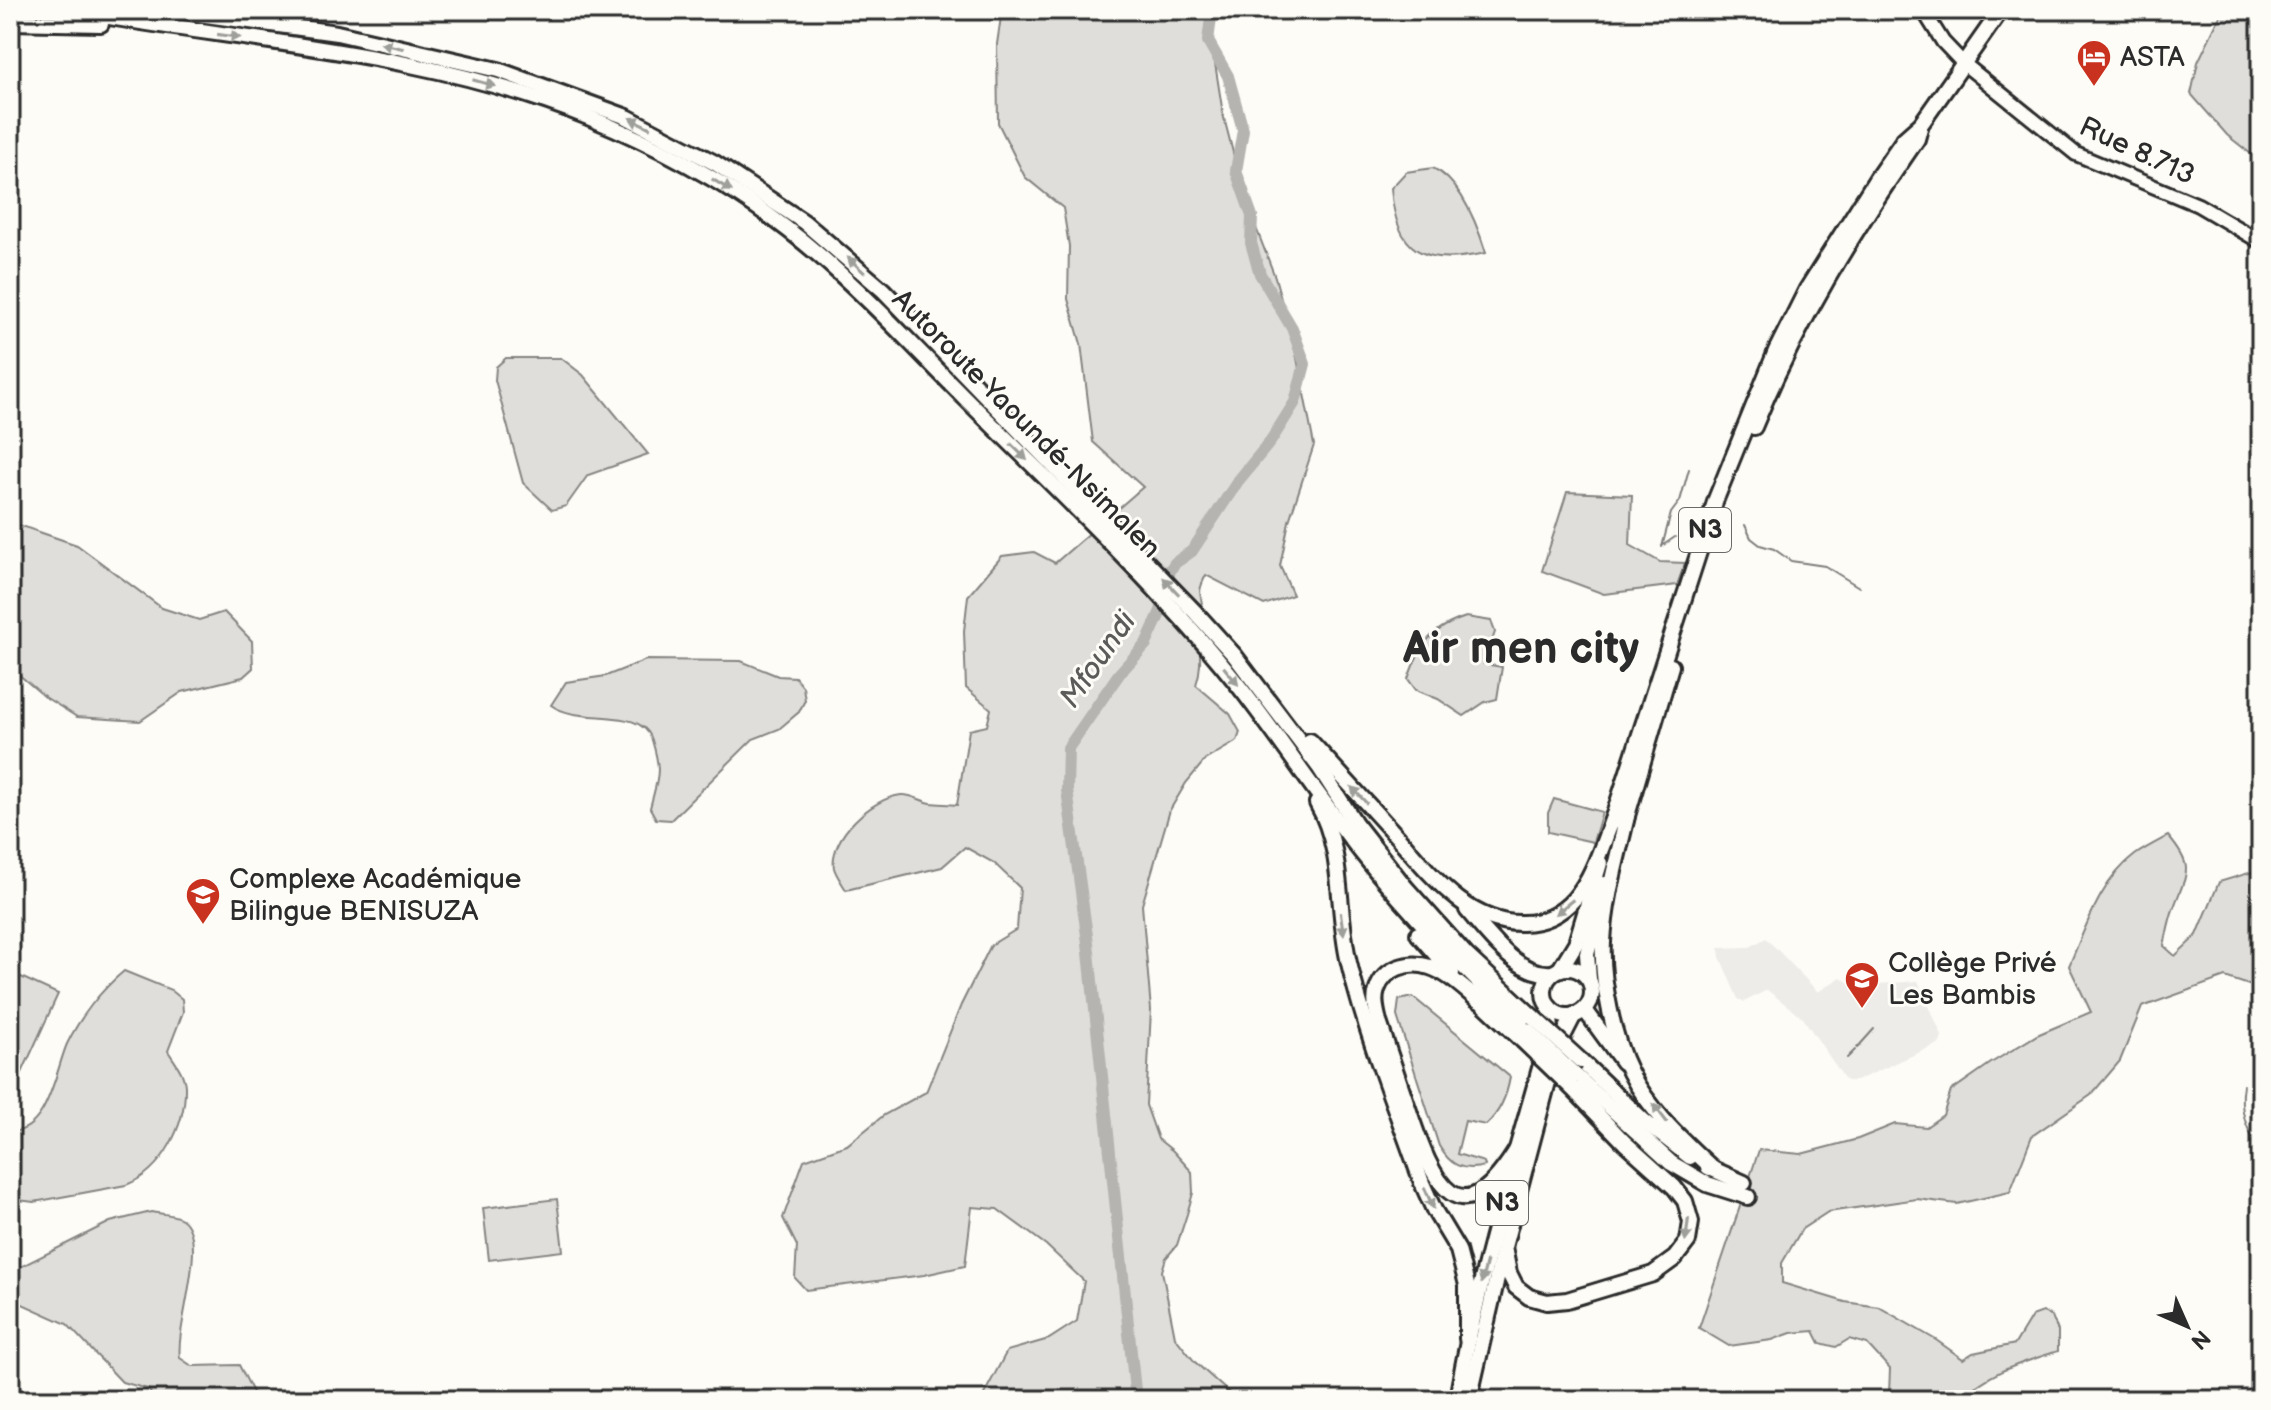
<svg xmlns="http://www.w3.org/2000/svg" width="2271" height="1410" viewBox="0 0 2271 1410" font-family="'Balsamiq Sans',sans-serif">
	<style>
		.built { fill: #edece8 }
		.green { fill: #dfdeda; stroke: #858482; stroke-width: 2 }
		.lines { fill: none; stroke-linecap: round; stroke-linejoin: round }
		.stream { stroke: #7e7d7b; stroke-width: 2 }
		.river { stroke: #b5b4b1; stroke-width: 12 }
		.secondary-casing { stroke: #2b2b2b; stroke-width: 18 }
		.trunk-casing { stroke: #2b2b2b; stroke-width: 20 }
		.motorway-casing { stroke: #2b2b2b; stroke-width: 20 }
		.secondary { stroke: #fdfcf7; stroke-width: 12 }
		.trunk { stroke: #fdfcf7; stroke-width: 14 }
		.motorway { stroke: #fdfcf7; stroke-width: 14 }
		.motorway-bridge-casing { stroke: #2b2b2b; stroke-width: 20; stroke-linecap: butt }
		.motorway-bridge { stroke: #fdfcf7; stroke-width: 14 }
		.oneway { fill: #9e9e9b }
		.labels { text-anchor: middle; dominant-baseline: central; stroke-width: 6; stroke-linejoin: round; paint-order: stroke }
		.shield { fill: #fdfcf7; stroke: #6a6a68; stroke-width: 2 }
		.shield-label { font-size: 26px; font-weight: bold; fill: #2b2b2b }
		.poi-label { font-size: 28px; fill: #2b2b2b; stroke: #fdfcf7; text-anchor: start }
		.street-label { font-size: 28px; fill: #2b2b2b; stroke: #fdfcf7 }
		.water-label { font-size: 30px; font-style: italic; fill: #5b5b5a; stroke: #fdfcf7 }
		.town-label { font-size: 44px; font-weight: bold; fill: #2b2b2b; stroke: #fdfcf7 }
	</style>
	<rect width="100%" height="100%" fill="#fdfcf7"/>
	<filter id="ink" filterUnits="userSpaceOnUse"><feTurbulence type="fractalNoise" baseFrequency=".0125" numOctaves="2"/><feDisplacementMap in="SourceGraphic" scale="16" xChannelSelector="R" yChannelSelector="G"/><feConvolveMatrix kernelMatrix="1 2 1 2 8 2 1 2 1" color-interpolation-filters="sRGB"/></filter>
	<g filter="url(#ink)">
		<polygon class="built" points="1766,938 1818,992 1841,977 1853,986 1918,981 1942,1036 1940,1043 1856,1081 1846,1081 1803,1018 1767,990 1744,1002 1738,999 1720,957 1719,948 1750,947"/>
		<g class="green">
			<path d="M 1002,10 L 1210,10 L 1214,57 L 1223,114 L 1245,199 L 1275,277 L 1297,358 L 1314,445 L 1289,521 L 1280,566 L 1293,595 L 1264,605 L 1206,575 C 1195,597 1203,592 1202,610 C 1202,617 1199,622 1199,629 C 1199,650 1203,665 1196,685 L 1230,714 L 1240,732 L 1237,741 L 1205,760 L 1186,783 L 1170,810 L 1142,905 L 1151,1010 L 1146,1105 L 1158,1139 L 1173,1151 L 1192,1172 L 1193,1193 L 1187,1214 L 1177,1245 L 1166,1258 L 1162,1271 L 1175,1337 L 1195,1362 L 1237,1400 L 981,1400 L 1007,1351 L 1049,1339 L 1077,1321 L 1084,1281 L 1046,1245 L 997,1209 L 972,1207 L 965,1266 L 924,1275 L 806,1290 L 795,1278 L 797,1246 L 783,1218 L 804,1160 L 847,1145 L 884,1115 L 926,1092 L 961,1005 L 991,945 L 1017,929 L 1020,888 L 994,863 L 965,847 L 942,867 L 846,890 C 842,883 836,875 834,868 C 829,837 872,798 901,795 C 911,794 921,801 931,803 C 939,804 948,804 957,805 L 969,730 L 987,726 L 991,709 L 966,688 L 964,631 L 968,596 L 1002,556 L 1034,552 L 1055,563 L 1143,487 L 1093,442 L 1081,344 L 1068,299 L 1069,246 L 1063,208 L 1025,177 L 998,123 L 997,44 Z"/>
			<polygon points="2223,10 2261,10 2261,162 2227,135 2191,94 2198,62"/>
			<path d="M 1433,168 C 1461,181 1477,224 1486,253 C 1424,266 1396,254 1391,188 L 1406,172 Z"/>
			<polygon points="506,358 561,358 583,375 648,454 588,475 566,506 552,510 523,483 495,380 496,367"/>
			<polygon points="1567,492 1632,495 1630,545 1660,562 1685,563 1677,585 1604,594 1542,571"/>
			<polygon points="10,522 77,545 162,608 199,620 224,612 252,641 253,668 243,677 182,692 140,721 77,717 45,697 10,667"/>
			<path d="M 1466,617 L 1491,621 L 1495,632 L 1484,664 L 1502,667 L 1497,699 L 1485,702 L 1464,716 L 1438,699 L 1416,690 L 1408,679 C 1420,644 1431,628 1466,617 Z"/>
			<path d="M 646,660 L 741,661 L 778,676 L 795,677 L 803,687 L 805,700 L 799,712 L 779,729 L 753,739 L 671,820 L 656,819 L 650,808 C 658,776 662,773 652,740 C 641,705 580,726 551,705 L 566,682 L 606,676 Z"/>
			<polygon points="1554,799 1602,812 1593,842 1548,832 1548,813"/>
			<path d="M 2168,836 C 2195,868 2187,872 2174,907 C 2169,919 2167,933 2164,946 L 2175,956 L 2197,935 L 2219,882 L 2252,872 L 2261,878 L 2261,989 L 2225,977 L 2142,1007 L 2120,1061 L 2091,1095 L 2032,1136 L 2010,1192 L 1957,1204 L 1917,1199 L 1828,1212 L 1802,1229 L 1782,1263 L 1782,1283 L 1845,1302 L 1879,1307 L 1936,1340 L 1963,1359 L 1973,1353 L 2015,1344 L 2032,1316 L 2043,1312 L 2052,1316 L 2058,1331 L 2058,1351 C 2016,1365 1993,1370 1959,1400 L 1892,1400 L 1889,1394 L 1890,1369 L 1867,1344 L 1849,1339 L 1836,1347 L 1820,1343 L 1814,1331 L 1791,1333 L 1772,1340 L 1729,1346 L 1699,1328 L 1759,1150 L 1801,1154 L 1858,1139 L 1895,1124 L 1926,1127 L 1943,1115 L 1951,1091 L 1991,1063 L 2037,1035 L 2091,1012 L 2069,966 C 2086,927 2100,881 2135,855 C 2145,848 2157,842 2168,836 Z"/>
			<path d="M 124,971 L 171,990 L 182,999 L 183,1012 L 168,1051 C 175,1062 184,1073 185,1086 C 186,1125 163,1171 126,1185 L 34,1202 L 10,1199 L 10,1131 C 47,1135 56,1069 67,1044 C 80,1017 101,990 124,971 Z"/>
			<polygon points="10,972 58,994 10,1099"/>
			<path d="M 1413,997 L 1510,1077 C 1507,1096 1500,1112 1486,1125 L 1465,1121 L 1457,1154 L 1484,1162 L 1485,1166 C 1462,1172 1450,1165 1439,1146 L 1397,1016 L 1399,1000 Z"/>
			<polygon points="557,1199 563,1251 489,1260 483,1208"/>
			<path d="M 151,1212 C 160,1214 174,1214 182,1219 C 210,1238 175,1326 180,1358 L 192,1366 L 239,1365 L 257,1400 L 155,1400 L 148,1389 L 122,1382 L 67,1324 L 20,1303 L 10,1296 L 10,1272 L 110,1222 Z"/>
		</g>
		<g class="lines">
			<g class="stream">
				<polyline points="1745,525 1751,538 1760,545 1774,549 1791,561 1825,566 1859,587"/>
				<polyline points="1662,546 1675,537"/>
				<polyline points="1662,547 1671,513 1680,501 1689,469"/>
				<polyline points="1857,1048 1874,1029"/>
				<polyline points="1847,1058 1855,1050"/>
				<path d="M 2243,1085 C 2238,1112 2248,1131 2261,1154"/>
			</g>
			<polyline class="river" points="1136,1400 1088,943 1067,790 1068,748 1119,674 1146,644 1161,611 1170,570 1175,563 1192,551 1238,481 1270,442 1295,402 1305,364 1292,328 1260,274 1251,243 1252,216 1236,171 1243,130 1228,76 1208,41 1212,10"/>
			<defs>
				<polyline id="secondary" points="1923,10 1943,42 1963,63 2076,154 2198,205 2261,242"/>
				<g id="trunk">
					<path d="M 1754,427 C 1796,324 1854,230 1917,139 L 1920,128"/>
					<polyline points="1611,824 1716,499 1776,351 1807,289 1877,178 1904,139 1921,124 2001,10"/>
					<polyline points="1624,826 1671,666"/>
					<circle cx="1568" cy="992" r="24"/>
					<polyline points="1560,969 1576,943 1600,863"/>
					<polyline points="1589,979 1587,954 1606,884"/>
					<path d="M 1457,1400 C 1478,1274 1517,1152 1551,1029 L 1549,1007"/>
					<polyline points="1469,1400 1504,1247 1557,1048 1574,1015"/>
				</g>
				<g id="motorway">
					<path d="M 69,10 C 242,42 423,50 588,117 C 671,151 751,196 819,255 C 870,299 917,350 965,398 C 1048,481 1135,563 1211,652 C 1266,716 1310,787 1362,853 C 1412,917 1469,973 1527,1030"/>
					<polyline points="170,10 337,33 498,70 627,117 715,163 804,222 883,290 1196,613 1235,656 1319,767 1355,823 1406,888 1466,955 1533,1017"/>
					<polyline points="10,22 101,24"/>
					<path d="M 1310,741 C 1337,771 1365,801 1392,831 C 1427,869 1465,924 1522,923 C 1543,923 1561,914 1575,898 C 1594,876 1603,842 1614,815"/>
					<path d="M 1317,803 C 1345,852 1336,909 1349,963 C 1367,1038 1397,1111 1422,1183 L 1434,1210 L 1458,1250 L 1467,1285 L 1467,1339"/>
					<path d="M 1627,816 C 1618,856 1605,900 1603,942 C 1601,979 1613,1038 1630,1072 C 1649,1110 1683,1141 1713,1169"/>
					<path d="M 1467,910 C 1488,934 1518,977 1553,973"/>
					<polyline points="1418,934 1452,973"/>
					<polyline points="1472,993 1523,1041"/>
					<path d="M 1478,1000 C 1463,988 1448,973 1430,967 C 1409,960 1384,968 1377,990 C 1373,1001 1377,1012 1379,1022 C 1389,1052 1399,1081 1409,1111 C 1433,1184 1460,1244 1519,1146"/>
					<polyline points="1585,1010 1623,1062"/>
					<polyline points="1581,1061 1644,1121 1690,1157"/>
					<polyline points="1576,1076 1671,1163 1707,1184 1748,1197"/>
					<polyline points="1708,1167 1744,1183"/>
					<polyline points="1504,1247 1509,1273 1516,1287 1529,1297 1547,1302 1567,1300 1653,1274 1675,1258 1688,1241 1691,1222 1685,1201 1674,1187 1625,1143 1572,1088"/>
				</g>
			</defs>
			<use href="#secondary" class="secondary-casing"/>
			<use href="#trunk" class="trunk-casing"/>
			<use href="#motorway" class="motorway-casing"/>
			<use href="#secondary" class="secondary"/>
			<use href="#trunk" class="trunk"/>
			<use href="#motorway" class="motorway"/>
			<defs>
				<g id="motorway-bridge">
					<polyline points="1533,1017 1581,1061"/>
					<polyline points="1527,1030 1576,1076"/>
					<polyline points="1523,1041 1572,1088"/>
				</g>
			</defs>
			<use href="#motorway-bridge" class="motorway-bridge-casing"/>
			<use href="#motorway-bridge" class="motorway-bridge"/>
		</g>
		<defs><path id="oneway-solid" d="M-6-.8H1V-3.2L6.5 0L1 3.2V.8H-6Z" transform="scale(2)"/></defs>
		<g class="oneway">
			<use href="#oneway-solid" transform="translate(229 36) rotate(8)"/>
			<use href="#oneway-solid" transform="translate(392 46) rotate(-167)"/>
			<use href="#oneway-solid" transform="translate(484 83) rotate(16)"/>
			<use href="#oneway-solid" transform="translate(640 123) rotate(-154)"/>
			<use href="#oneway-solid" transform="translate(722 185) rotate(31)"/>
			<use href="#oneway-solid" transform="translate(856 265) rotate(-137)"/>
			<use href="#oneway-solid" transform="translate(1019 452) rotate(45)"/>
			<use href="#oneway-solid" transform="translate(1171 586) rotate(-133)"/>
			<use href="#oneway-solid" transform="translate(1231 676) rotate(51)"/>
			<use href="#oneway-solid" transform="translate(1359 795) rotate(-133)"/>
			<use href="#oneway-solid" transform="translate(1564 907) rotate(141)"/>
			<use href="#oneway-solid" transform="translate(1342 924) rotate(82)"/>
			<use href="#oneway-solid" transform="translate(1660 1113) rotate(-127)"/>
			<use href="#oneway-solid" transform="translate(1429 1198) rotate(66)"/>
			<use href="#oneway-solid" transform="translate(1687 1230) rotate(97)"/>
			<use href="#oneway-solid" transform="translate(1484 1272) rotate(104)"/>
		</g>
	</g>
	<defs>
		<symbol id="hotel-pin" viewBox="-11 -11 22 30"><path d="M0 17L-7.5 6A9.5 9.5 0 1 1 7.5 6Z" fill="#c8321e" stroke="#fdfcf7"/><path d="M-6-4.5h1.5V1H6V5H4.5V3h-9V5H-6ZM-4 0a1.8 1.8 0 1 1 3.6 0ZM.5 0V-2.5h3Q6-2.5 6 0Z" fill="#fff"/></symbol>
		<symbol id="school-pin" viewBox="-11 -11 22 30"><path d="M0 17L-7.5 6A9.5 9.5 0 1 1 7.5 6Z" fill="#c8321e" stroke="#fdfcf7"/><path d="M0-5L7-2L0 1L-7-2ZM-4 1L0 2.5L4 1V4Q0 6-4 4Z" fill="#fff"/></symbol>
	</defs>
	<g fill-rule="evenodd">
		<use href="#hotel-pin" x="2074" y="37" width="40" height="54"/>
		<use href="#school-pin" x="183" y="875" width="40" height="54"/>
		<use href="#school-pin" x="1842" y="959" width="40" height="54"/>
	</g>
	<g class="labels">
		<g class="shield">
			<rect x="1679" y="508" width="52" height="44" rx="6"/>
			<rect x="1476" y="1181" width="52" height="44" rx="6"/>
		</g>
		<g class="shield-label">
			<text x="1705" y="530">N3</text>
			<text x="1502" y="1203">N3</text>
		</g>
		<g class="poi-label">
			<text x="2120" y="57">ASTA</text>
			<text x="229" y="879">Complexe Académique<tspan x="229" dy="32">Bilingue BENISUZA</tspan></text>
			<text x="1888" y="963">Collège Privé<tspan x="1888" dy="32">Les Bambis</tspan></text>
		</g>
		<g class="street-label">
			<text transform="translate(2137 151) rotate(25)">Rue 8.713</text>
			<text transform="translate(1026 424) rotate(45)">Autoroute Yaoundé-Nsimalen</text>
		</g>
		<g class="water-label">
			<text transform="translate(1098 660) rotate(-55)">Mfoundi</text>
		</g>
		<g class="town-label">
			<text x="1521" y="649">Air men city</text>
		</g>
	</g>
	<rect width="2271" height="1410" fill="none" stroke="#fdfcf7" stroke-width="40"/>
	<rect x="20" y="20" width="2231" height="1370" fill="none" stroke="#2b2b2b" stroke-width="3" filter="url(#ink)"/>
	<g transform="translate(2187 1326) rotate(135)" stroke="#fdfcf7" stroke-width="6" paint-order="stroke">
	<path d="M0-6L14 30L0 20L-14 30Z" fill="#2b2b2b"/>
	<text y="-12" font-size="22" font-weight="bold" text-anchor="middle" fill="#2b2b2b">N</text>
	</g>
</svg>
